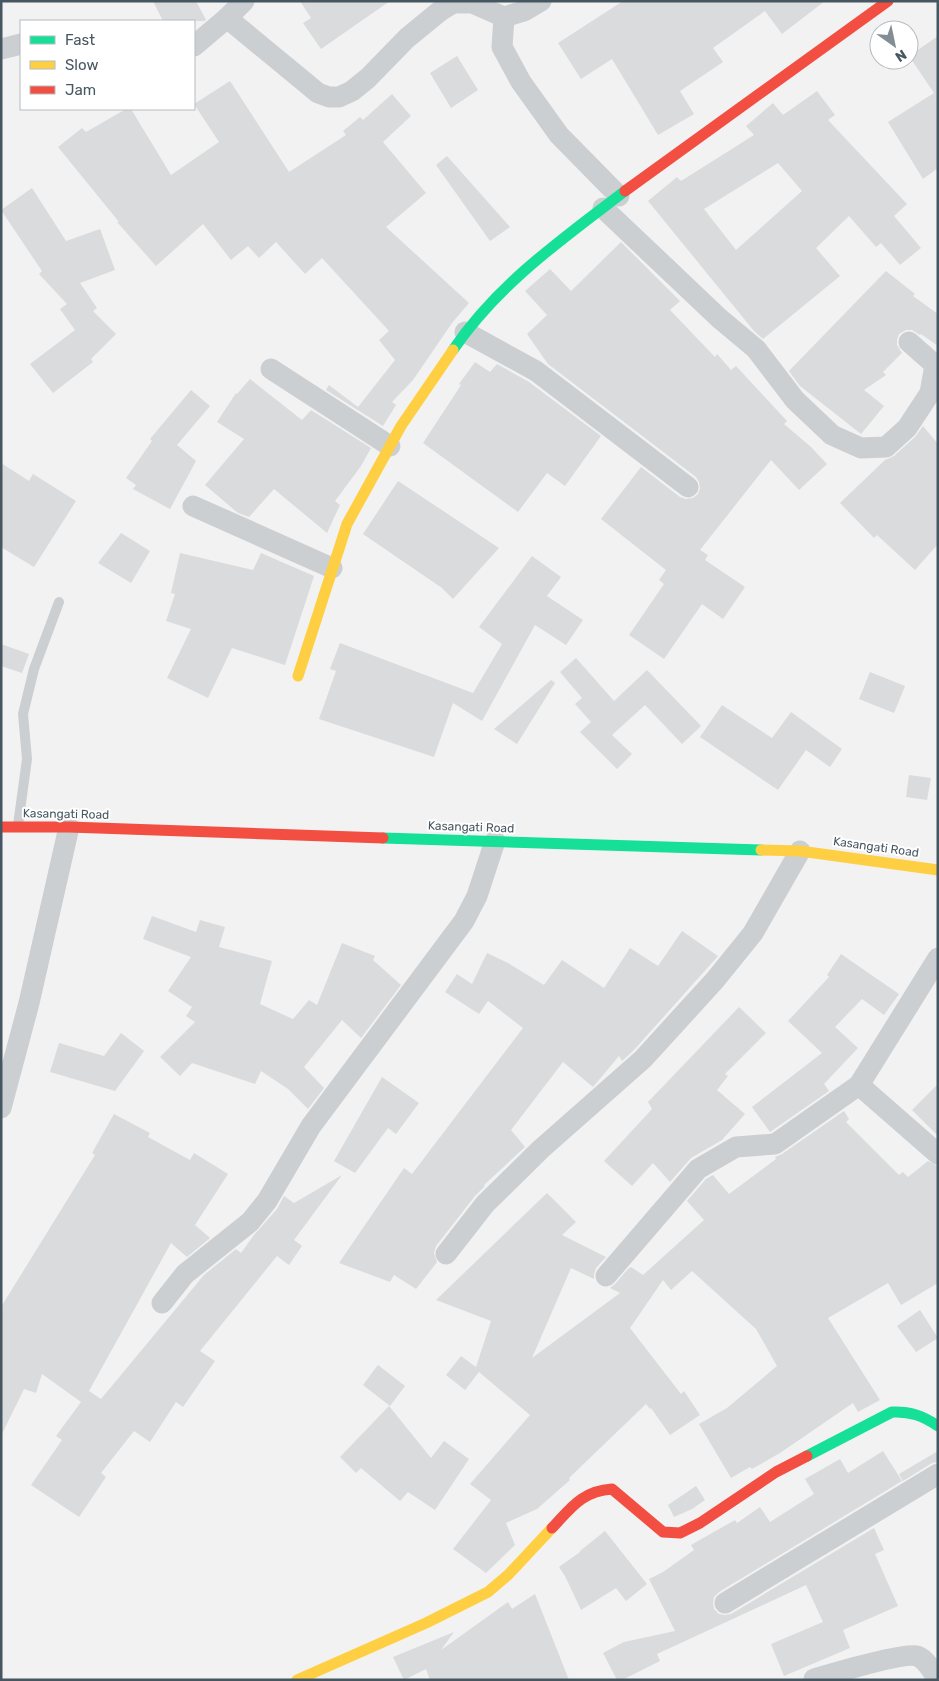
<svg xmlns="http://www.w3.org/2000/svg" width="939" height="1681" viewBox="0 0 939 1681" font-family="Rubik,sans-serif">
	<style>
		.building { fill: #dadbdc; fill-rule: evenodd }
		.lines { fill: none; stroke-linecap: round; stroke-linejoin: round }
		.lane { stroke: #cbcfd2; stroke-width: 10 }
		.street { stroke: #cbcfd2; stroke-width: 21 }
		.fast { stroke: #16e098; stroke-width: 11 }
		.slow { stroke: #ffcf43; stroke-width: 11 }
		.jam { stroke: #f24e42; stroke-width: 11 }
		.labels { text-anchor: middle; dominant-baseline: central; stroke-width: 4; stroke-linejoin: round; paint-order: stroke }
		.street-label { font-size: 12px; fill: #475761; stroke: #fff }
	</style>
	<rect width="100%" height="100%" fill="#f3f2f2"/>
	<g class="building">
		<polygon points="153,1 196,1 206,20 204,21 163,21"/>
		<polygon points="300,1 390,1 321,49 303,23 311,18"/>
		<polygon points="623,1 825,1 782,34 765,11 713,48 723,62 680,91 694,114 658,135 612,59 581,79 558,43"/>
		<polygon points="938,36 938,168 923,179 888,122 934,93 909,56"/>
		<polygon points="457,56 478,90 451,108 430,73"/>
		<polygon points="230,81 289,172 346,135 343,131 360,117 363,120 392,94 411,116 383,142 426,193 386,227 469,303 452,323 413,380 392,402 396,405 383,426 326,390 329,385 358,407 395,360 379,340 389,331 322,258 305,274 276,242 259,258 248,246 231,260 203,224 156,266 117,222 119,222 58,147 82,128 86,132 126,109 131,109 171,175 219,142 194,104"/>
		<path d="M 817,91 L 835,115 L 828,120 L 907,204 L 894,216 L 921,248 L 900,265 L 881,243 L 876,247 L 849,216 L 816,248 L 840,276 L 763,339 L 754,331 L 648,201 L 677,177 L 681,181 L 754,135 L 746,126 L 773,103 L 783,115 ZM 778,163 L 802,191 L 736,250 L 704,209 Z"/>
		<polygon points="447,156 510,227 490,241 436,165"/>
		<polygon points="32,188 66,241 100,229 115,270 80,283 97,308 93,311 116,334 91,359 93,362 53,393 30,364 75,330 60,309 67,304 39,274 42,271 1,210"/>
		<polygon points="621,242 680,301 670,310 715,357 717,354 731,370 736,366 787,421 784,424 811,447 827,464 799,490 771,460 700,550 708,555 705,560 745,587 723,619 702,604 664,659 629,635 664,584 659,580 666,570 601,519 641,467 680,497 686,499 693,498 698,494 700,488 699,482 696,477 548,364 527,334 547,315 525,291 550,269 571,291"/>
		<polygon points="886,271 915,294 913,296 938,314 938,346 921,334 920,335 912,330 906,330 899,334 897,340 897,345 902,353 883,372 886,375 864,390 884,406 861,434 800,386 789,371"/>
		<polygon points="475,362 490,372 497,364 529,382 601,436 565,486 547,473 518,512 423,443 461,385 459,384"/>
		<polygon points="250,379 302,420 311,410 371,448 361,466 335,501 340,505 327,533 274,489 249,517 238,513 205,485 244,439 217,422 236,393 237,394"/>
		<polygon points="191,390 210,406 177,445 196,461 170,509 133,489 136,485 126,478 152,441 150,439"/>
		<polygon points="923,426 938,444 938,544 915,570 877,535 874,538 840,503 885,460 894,456 915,437"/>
		<polygon points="1,463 29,481 33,474 76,501 34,567 1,547"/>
		<polygon points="398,481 499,548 453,599 442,588 363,534"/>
		<polygon points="121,533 150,551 131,583 98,563"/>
		<polygon points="180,553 253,570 261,553 314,576 285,665 232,648 208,698 167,678 191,629 166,621 175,594 171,593"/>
		<polygon points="532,556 561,577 547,596 583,620 566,645 535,625 482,721 453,703 434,757 319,719 336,671 330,669 340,643 473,693 502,644 479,627"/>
		<polygon points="1,644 29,654 22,673 1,666"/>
		<polygon points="576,658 614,701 647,670 701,726 682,744 645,705 612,735 632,754 617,769 580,732 591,722 575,704 582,698 560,672"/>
		<polygon points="870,672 905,686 894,713 859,699"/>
		<polygon points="551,680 555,683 517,744 494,729"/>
		<polygon points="722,705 772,738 791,712 842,749 830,767 806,750 778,790 700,737"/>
		<polygon points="909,775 931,778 927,800 906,797"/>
		<polygon points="152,916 196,932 200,920 225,927 219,947 272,961 260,1004 293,1019 309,1000 317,1005 342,943 375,956 373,960 401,985 361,1038 342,1020 304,1067 324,1088 308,1109 288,1089 261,1071 255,1084 192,1063 180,1076 160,1057 195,1022 186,1016 192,1007 168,991 191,957 143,939"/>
		<polygon points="682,931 718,956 634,1050 622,1061 619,1056 593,1087 563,1062 511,1130 525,1147 484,1185 485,1186 475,1196 436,1246 434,1253 437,1262 416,1289 394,1275 390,1282 339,1263 404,1168 412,1174 523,1028 488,1001 479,1014 445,992 457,974 472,984 487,953 508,963 544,985 562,960 604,988 630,948 658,966"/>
		<polygon points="841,954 899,994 884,1015 862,999 835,1027 858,1048 824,1084 829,1091 770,1132 752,1107 822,1053 788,1021 829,977 827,975"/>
		<polygon points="739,1007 766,1033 725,1074 728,1076 717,1090 745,1114 722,1140 691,1158 670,1182 653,1163 632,1186 604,1161 652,1109 648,1102"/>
		<polygon points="121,1033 144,1051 115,1091 50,1072 59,1043 104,1056"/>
		<polygon points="382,1077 419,1103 396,1134 388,1128 355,1173 334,1161"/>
		<polygon points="938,1084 938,1136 912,1110"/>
		<polygon points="844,1111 849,1119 846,1122 899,1175 903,1172 908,1177 928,1161 938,1166 938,1283 901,1305 888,1283 828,1318 880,1400 858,1412 853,1403 780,1453 752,1469 750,1467 731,1478 699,1424 727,1408 777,1366 756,1329 692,1271 671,1290 663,1280 630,1328 681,1394 684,1391 700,1415 670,1435 651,1408 650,1409 646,1404 569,1478 570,1480 537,1509 506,1523 515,1545 486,1573 453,1549 491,1500 470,1484 530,1415 479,1372 465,1390 446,1375 461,1356 476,1367 491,1321 436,1300 547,1193 576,1222 562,1235 606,1257 596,1268 594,1274 594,1279 571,1268 532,1358 620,1293 610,1288 615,1284 628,1269 631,1267 643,1275 704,1220 687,1201 706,1179 713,1175 729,1194 776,1159 775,1157 782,1154"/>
		<polygon points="114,1114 150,1133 148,1137 190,1160 194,1153 228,1174 195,1225 210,1238 187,1257 171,1243 89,1391 101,1399 204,1275 236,1249 241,1253 254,1235 277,1209 284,1196 294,1203 342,1175 294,1240 302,1246 289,1265 277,1256 200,1351 215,1361 183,1407 176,1402 150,1442 134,1431 101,1473 106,1477 79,1517 31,1485 62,1440 56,1436 81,1402 42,1374 36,1393 24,1389 1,1436 1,1307 95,1155 92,1153"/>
		<polygon points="920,1310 938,1338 916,1352 897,1326"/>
		<polygon points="378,1365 405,1386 390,1406 363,1385"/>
		<polygon points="389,1406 431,1458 444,1441 469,1459 435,1510 408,1492 400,1501 361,1468 356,1473 340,1457"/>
		<polygon points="883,1451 902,1481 719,1592 714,1597 713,1603 714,1609 719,1614 725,1615 731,1614 874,1528 884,1550 875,1554 898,1606 843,1630 850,1648 784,1676 771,1644 823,1622 806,1585 657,1654 660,1661 622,1680 617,1680 603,1653 624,1642 675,1631 649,1579 663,1572 694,1550 691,1545 735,1520 737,1523 760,1507 770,1522 814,1494 805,1479 840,1459 848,1473"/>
		<polygon points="938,1451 938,1462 932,1463 903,1481 899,1474"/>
		<polygon points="696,1486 705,1500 692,1509 674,1517 668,1505"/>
		<polygon points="605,1531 647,1584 626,1601 616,1588 581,1610 565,1576 559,1567 580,1552 580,1551"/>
		<polygon points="535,1594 569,1680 430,1680 426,1669 404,1680 393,1657 454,1632 441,1650 508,1602 512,1609"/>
	</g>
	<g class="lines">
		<polyline class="lane" points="18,825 27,759 23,714 34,669 59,602"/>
		<g class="street">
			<polyline points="504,17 502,47 521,82 559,135 619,196"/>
			<polyline points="227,18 244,1"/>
			<polyline points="194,46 227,18 318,93 329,97 339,97 352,91 368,78 407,38 440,11 453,3 472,3 504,17 524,11 541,1"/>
			<polyline points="1,49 21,44"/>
			<polyline points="603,208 719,318 756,349 795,400 832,435 861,448 886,447 907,428 930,393 935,365"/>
			<polyline points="465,332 536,371 688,487"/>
			<polyline points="909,342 935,365 938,364"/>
			<polyline points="271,369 390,446"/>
			<polyline points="193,506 332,568"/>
			<polyline points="859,1085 938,1154"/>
			<polyline points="1,1108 29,1003 69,827"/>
			<polyline points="446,1254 485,1204 541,1149 643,1059 715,980 753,933 800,851"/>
			<polyline points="606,1276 698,1169 736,1147 775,1144 859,1085 938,958"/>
			<polyline points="162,1303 185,1274 250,1222 267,1201 311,1126 464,921 477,896 495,841"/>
			<polyline points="725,1603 938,1474"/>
			<path d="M 814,1679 C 831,1674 904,1652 917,1656 C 926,1659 932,1671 938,1679"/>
		</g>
		<g class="fast">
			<path d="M 453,350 C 498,284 562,239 625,191"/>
			<polyline points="383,838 761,850"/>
			<path d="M 807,1456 L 892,1412 C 910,1411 923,1416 938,1426"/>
		</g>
		<g class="slow">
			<polyline points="298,676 347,524 401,426 453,350"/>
			<polyline points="761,850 800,851 938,870"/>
			<polyline points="297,1680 426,1623 488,1592 508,1575 552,1528"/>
		</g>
		<g class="jam">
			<polyline points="625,191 888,1"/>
			<polyline points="1,827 69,827 383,838"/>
			<path d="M 552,1528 C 571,1508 582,1491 612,1489 L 663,1532 L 680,1533 L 700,1523 L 776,1472 L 807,1456"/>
		</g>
	</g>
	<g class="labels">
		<g class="street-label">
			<text transform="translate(66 814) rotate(1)">Kasangati Road</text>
			<text transform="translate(471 827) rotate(2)">Kasangati Road</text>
			<text transform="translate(876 847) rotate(8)">Kasangati Road</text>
		</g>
	</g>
	<rect width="939" height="1681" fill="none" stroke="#475761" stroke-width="5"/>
	<rect x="20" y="20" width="175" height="90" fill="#ffffff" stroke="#b5bcc0"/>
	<rect x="30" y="36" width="25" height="8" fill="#16e098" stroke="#b5bcc0"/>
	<text x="65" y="45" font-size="15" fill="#475761">Fast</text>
	<rect x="30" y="61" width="25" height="8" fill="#ffcf43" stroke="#b5bcc0"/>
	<text x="65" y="70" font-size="15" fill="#475761">Slow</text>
	<rect x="30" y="86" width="25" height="8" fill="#f24e42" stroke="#b5bcc0"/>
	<text x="65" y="95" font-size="15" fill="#475761">Jam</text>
	<g transform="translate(894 45) rotate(147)"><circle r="24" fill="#ffffff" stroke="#b5bcc0"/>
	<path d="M0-4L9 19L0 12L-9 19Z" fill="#838d94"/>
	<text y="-8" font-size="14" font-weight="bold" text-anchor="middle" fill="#475761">N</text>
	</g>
</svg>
